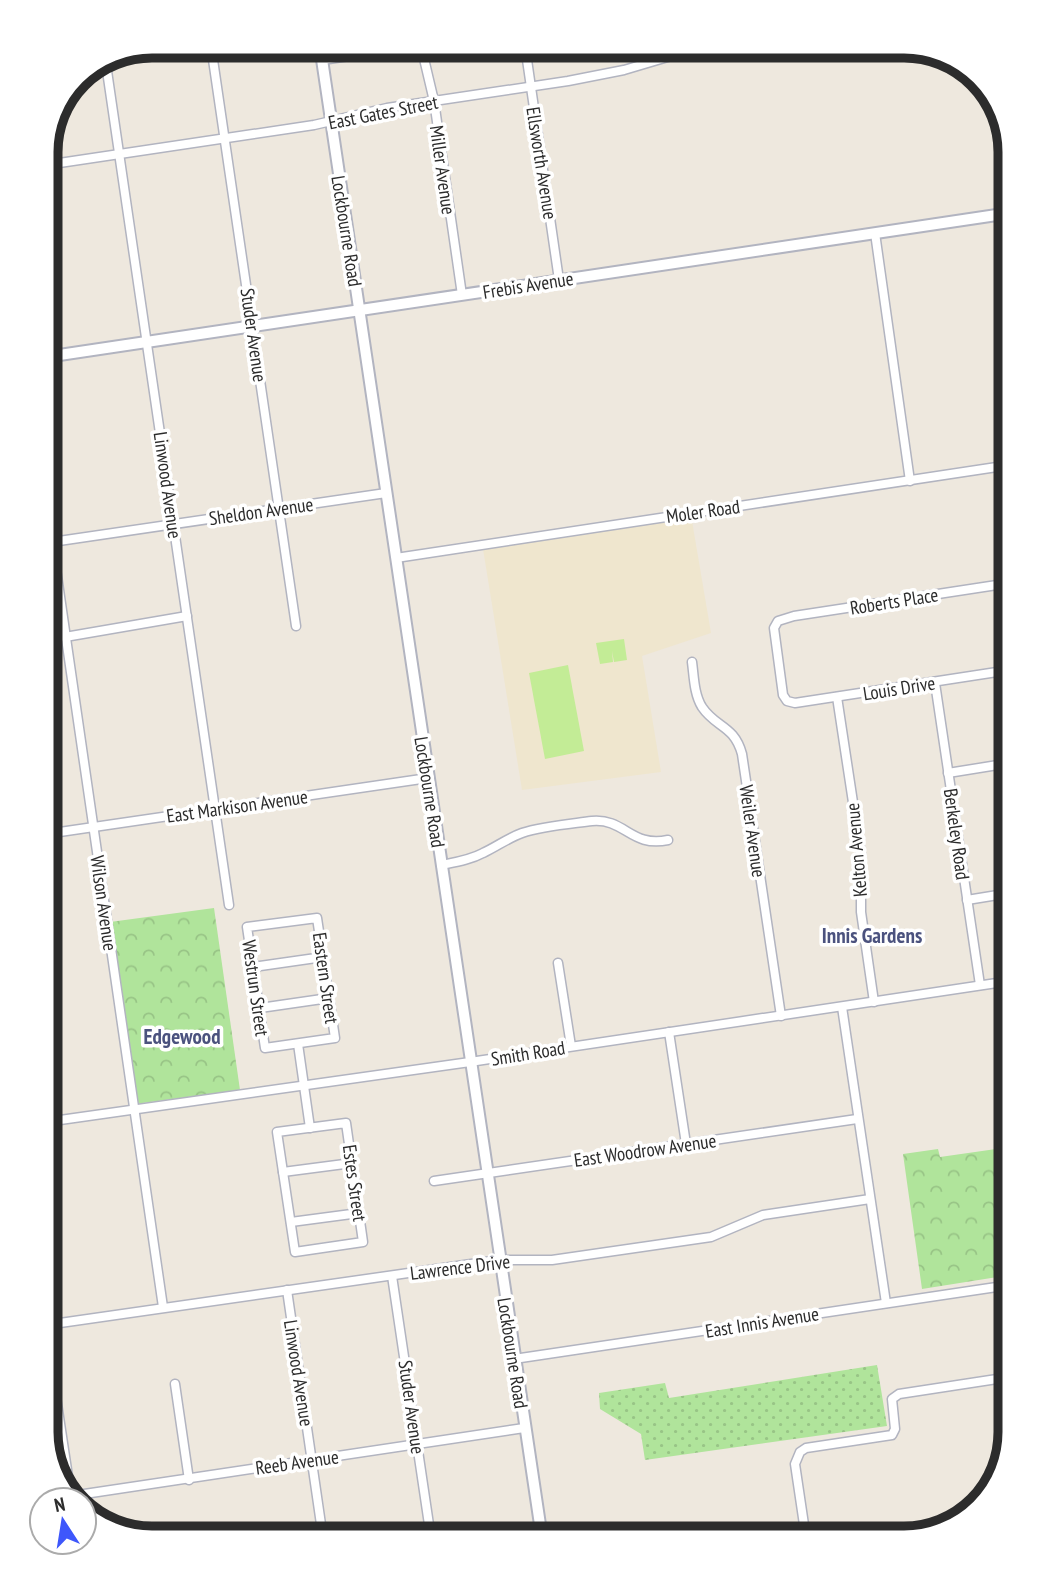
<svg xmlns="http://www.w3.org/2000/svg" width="1056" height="1584" viewBox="0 0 1056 1584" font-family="'PT Sans Narrow',sans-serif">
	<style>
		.education { fill: #efe6ce }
		.grass { fill: url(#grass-dots) }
		.forest { fill: url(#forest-crowns) }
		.pitch { fill: #c3ec96 }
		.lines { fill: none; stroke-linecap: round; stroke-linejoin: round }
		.street-casing { stroke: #b2b4c0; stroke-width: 11 }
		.secondary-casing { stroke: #b2b4c0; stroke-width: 14 }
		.street { stroke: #fff; stroke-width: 8 }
		.secondary { stroke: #fff; stroke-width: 10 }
		.labels { text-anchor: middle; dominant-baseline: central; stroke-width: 7; stroke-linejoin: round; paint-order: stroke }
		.street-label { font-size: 19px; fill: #2c2c2c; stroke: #fff }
		.neighbourhood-label { font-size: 21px; font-weight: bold; fill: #4b527e; stroke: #fff }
		.rim { fill: none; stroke: #2c2c2c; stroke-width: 9 }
	</style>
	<defs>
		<pattern id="grass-dots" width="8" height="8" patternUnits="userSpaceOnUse" patternTransform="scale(1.75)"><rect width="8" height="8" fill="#b0e49b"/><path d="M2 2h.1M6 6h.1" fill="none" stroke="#98c486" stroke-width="1.8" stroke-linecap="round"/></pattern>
		<pattern id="forest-crowns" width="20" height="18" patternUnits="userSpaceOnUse" patternTransform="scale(1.75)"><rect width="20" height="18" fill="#b0e49b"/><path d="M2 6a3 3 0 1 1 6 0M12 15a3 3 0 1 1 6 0" fill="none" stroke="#98c486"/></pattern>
	</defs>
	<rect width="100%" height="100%" fill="#eee8de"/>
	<polygon class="education" points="691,515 711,633 642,656 661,772 522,790 483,549"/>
	<polygon class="grass" points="877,1365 887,1426 645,1460 641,1434 600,1409 599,1393 665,1383 669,1398"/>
	<g class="forest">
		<polygon points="214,908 240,1090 135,1104 110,922"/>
		<polygon points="1010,1147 1010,1275 922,1289 903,1154 938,1149 940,1157"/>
	</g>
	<g class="pitch">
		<polygon points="624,639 627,660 614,662 612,651 613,662 600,664 596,643"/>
		<polygon points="568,665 584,751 545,759 529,673"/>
	</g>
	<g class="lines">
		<defs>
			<g id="street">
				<polyline points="211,46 296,626"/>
				<polyline points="421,46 434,101 462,295"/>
				<polyline points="525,46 559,280"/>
				<polyline points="322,60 416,46"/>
				<polyline points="106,64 229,905"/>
				<polyline points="46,165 314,125 387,108 568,81 624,70 688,51 718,46"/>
				<polyline points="1009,213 1010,225"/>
				<polyline points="875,233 910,481"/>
				<polyline points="46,500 163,1307"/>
				<polyline points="52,542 386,493"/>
				<polyline points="396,558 1010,465"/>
				<polyline points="1003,585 1010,632"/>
				<polyline points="65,637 187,616"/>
				<polyline points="46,638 64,635"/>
				<path d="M 692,662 C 694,677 694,694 702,707 C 716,728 734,725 742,754 L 781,1016"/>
				<polyline points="1010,670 795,703 787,701 783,695 774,628 778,621 794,616 1010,583"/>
				<polyline points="935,683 980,985"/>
				<polyline points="837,697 861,855 861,912 874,1002"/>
				<polyline points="948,773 1010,763"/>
				<polyline points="46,834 428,778"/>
				<path d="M 441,865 C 456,862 470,860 483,853 C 496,847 508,838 522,833 C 543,826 570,824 592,821 C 625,818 631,848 668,840"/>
				<polyline points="967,900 1010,893"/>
				<polygon points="317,918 335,1038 265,1048 247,927"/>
				<polyline points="558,963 571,1046"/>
				<polyline points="253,967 323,957"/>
				<polyline points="1006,982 1010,1012"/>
				<polyline points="842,1007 886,1303"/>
				<polyline points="260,1008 329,998"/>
				<polyline points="669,1032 686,1144"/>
				<polyline points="298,1044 310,1128"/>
				<polyline points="46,1122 470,1062 1010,981"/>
				<polygon points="346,1123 363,1242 295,1252 277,1132"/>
				<polyline points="283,1172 352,1163"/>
				<polyline points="434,1181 857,1119"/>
				<polyline points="291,1222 359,1213"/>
				<polyline points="392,1276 431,1538"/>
				<polyline points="287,1290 323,1538"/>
				<polyline points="46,1325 499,1260 552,1260 711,1237 763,1215 870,1199"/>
				<polyline points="46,1331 71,1496"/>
				<polyline points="514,1359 1010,1285"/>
				<polyline points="175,1384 189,1480"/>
				<polyline points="71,1496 524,1428"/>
				<polyline points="806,1538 795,1464 800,1452 806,1448 892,1435 895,1429 892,1399 899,1394 1010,1377"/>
			</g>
			<g id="secondary">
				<polyline points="320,46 542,1538"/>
				<polyline points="46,357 1010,213"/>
			</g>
		</defs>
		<use href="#street" class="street-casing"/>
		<use href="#secondary" class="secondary-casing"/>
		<use href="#street" class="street"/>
		<use href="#secondary" class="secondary"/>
	</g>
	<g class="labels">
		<g class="street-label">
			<text transform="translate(383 112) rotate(-11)">East Gates Street</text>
			<text transform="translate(542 163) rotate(81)">Ellsworth Avenue</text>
			<text transform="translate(443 170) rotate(82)">Miller Avenue</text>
			<text transform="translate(347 231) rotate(81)">Lockbourne Road</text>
			<text transform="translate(528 285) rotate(-9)">Frebis Avenue</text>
			<text transform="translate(254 335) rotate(82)">Studer Avenue</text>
			<text transform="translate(168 485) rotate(82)">Linwood Avenue</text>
			<text transform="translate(261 511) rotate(-8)">Sheldon Avenue</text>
			<text transform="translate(703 511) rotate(-8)">Moler Road</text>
			<text transform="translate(894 601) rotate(-9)">Roberts Place</text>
			<text transform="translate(899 688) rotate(-9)">Louis Drive</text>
			<text transform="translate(430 792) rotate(81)">Lockbourne Road</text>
			<text transform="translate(237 806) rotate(-8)">East Markison Avenue</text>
			<text transform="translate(753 831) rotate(82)">Weiler Avenue</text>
			<text transform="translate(957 834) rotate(82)">Berkeley Road</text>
			<text transform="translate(856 850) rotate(-95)">Kelton Avenue</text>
			<text transform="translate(104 903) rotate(82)">Wilson Avenue</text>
			<text transform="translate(326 978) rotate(82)">Eastern Street</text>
			<text transform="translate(256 988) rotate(82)">Westrun Street</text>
			<text transform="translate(528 1053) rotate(-9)">Smith Road</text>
			<text transform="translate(645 1150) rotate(-8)">East Woodrow Avenue</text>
			<text transform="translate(355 1183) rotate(82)">Estes Street</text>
			<text transform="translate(460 1267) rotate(-7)">Lawrence Drive</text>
			<text transform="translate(762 1322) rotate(-9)">East Innis Avenue</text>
			<text transform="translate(513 1353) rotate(81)">Lockbourne Road</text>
			<text transform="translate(299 1373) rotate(81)">Linwood Avenue</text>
			<text transform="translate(412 1407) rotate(82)">Studer Avenue</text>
			<text transform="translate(297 1462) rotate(-8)">Reeb Avenue</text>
		</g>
		<g class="neighbourhood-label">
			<text x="872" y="935">Innis Gardens</text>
			<text x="182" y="1036">Edgewood</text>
		</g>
	</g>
	<path d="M0 0H1056V1584H0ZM152 58H904A94 94 0 0 1 998 152V1432A94 94 0 0 1 904 1526H152A94 94 0 0 1 58 1432V152A94 94 0 0 1 152 58Z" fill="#fff" fill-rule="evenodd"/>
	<path class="rim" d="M152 58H904A94 94 0 0 1 998 152V1432A94 94 0 0 1 904 1526H152A94 94 0 0 1 58 1432V152A94 94 0 0 1 152 58Z"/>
	<g transform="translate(63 1521) rotate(348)"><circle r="33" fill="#ffffff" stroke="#ababab" stroke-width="2"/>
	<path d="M0-5L12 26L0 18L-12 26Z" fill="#3e57fb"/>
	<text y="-10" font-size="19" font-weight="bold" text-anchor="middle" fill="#2c2c2c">N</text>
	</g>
</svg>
